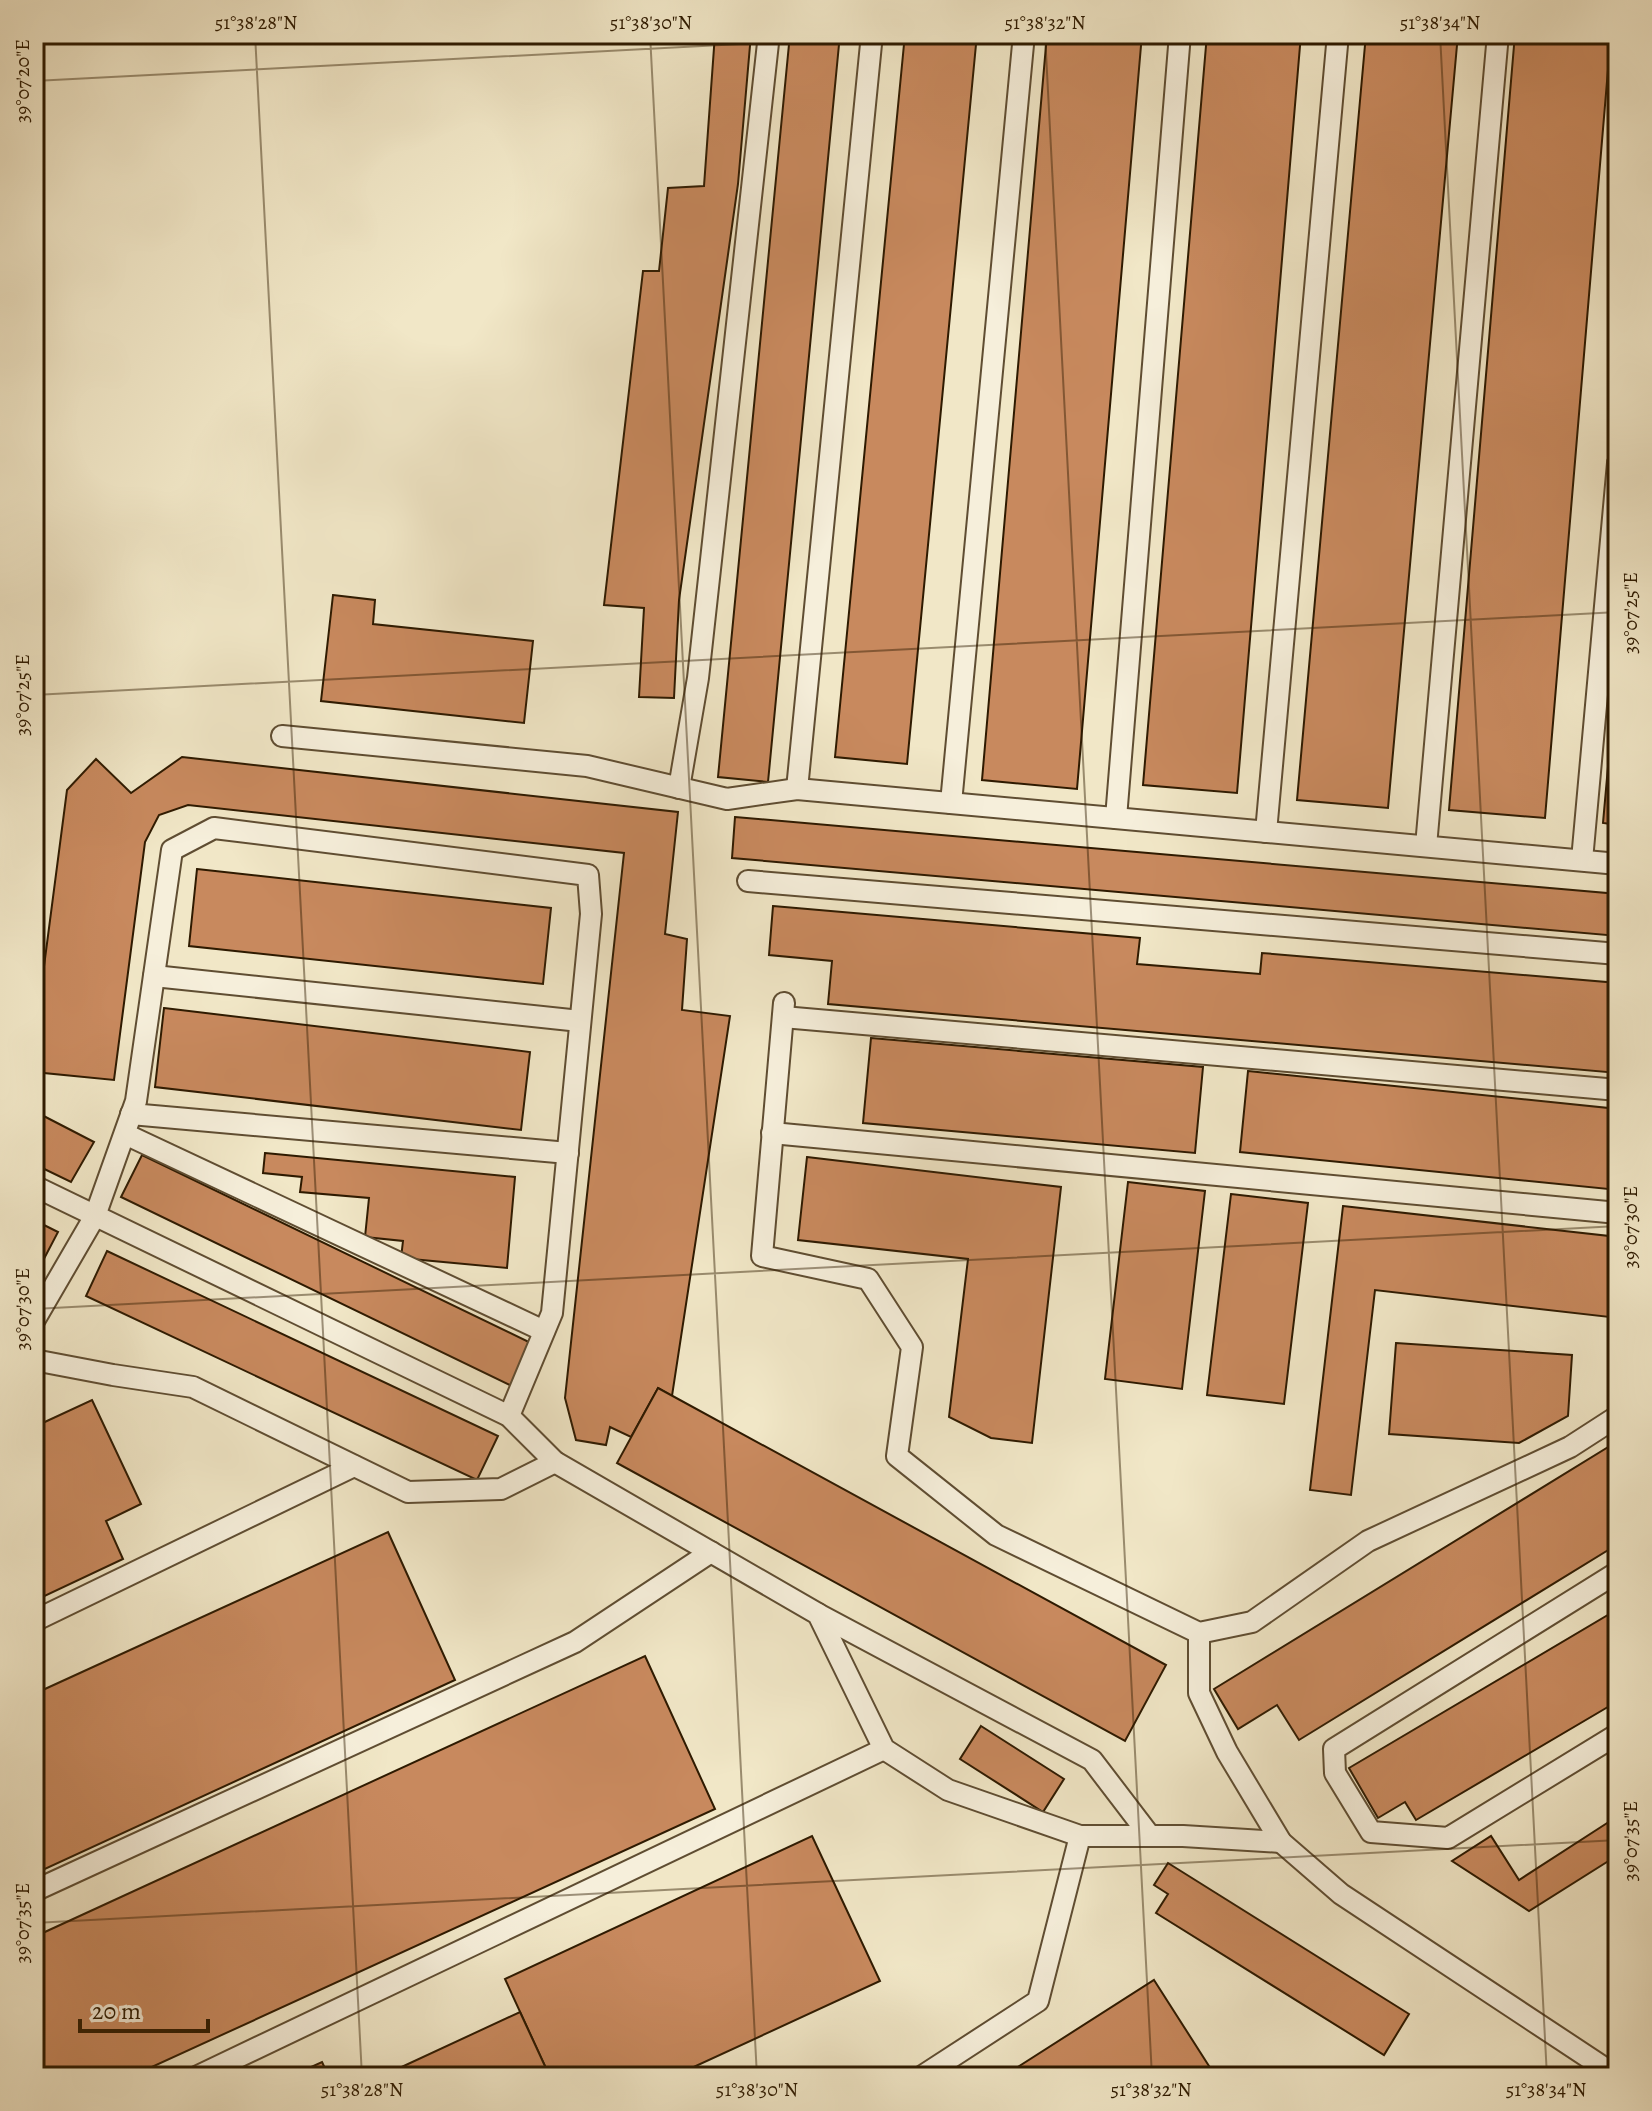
<svg xmlns="http://www.w3.org/2000/svg" width="1652" height="2111" viewBox="0 0 1652 2111" font-family="Alegreya,serif">
	<style>
		.building { fill: #c8895e; stroke: #2e1a00; stroke-width: 2 }
		.lines { fill: none; stroke-linecap: round; stroke-linejoin: round }
		.lane-casing { stroke: #5f4d32; stroke-width: 24 }
		.lane { stroke: #f6efdb; stroke-width: 20 }
		.ticks { fill: none; stroke: #2e1a00; stroke-width: 2; stroke-opacity: 0.45 }
		.neatline { fill: none; stroke: #2e1a00; stroke-width: 3 }
		.ticks-label { font-size: 20px; text-anchor: middle; fill: #2e1a00 }
	</style>
	<rect width="100%" height="100%" fill="#f1e7c7"/>
	<filter id="stains"><feTurbulence type="fractalNoise" baseFrequency=".0025" numOctaves="4"/><feColorMatrix values="0 0 0 0 .2 0 0 0 0 .09 0 0 0 0 .02 0 0 0 .5 -.17"/></filter>
	<radialGradient id="worn" r=".72"><stop offset=".6" stop-color="#630" stop-opacity="0"/><stop offset="1" stop-color="#630" stop-opacity=".3"/></radialGradient>
	<g class="building">
		<polygon points="715,34 751,34 738,184 679,600 674,698 639,697 644,608 604,605 643,271 659,271 668,188 704,186"/>
		<polygon points="790,34 840,34 768,782 718,777"/>
		<polygon points="905,34 977,34 907,764 835,757"/>
		<polygon points="1047,34 1142,34 1077,789 982,780"/>
		<polygon points="1207,34 1301,34 1237,793 1143,785"/>
		<polygon points="1366,34 1458,34 1388,808 1297,800"/>
		<polygon points="1515,34 1611,34 1545,818 1449,810"/>
		<polygon points="333,595 375,600 373,624 533,641 524,723 321,701"/>
		<polygon points="1618,654 1618,825 1603,823"/>
		<polygon points="182,757 678,812 665,934 687,939 682,1010 730,1016 672,1396 658,1388 631,1437 610,1427 606,1445 576,1440 565,1398 624,853 188,805 159,815 145,842 114,1080 34,1072 34,1043 67,790 96,759 131,793"/>
		<polygon points="735,817 1618,894 1618,936 732,858"/>
		<polygon points="197,869 551,908 543,984 189,946"/>
		<polygon points="773,906 1140,938 1137,964 1260,974 1262,953 1618,983 1618,1073 828,1004 832,961 769,955"/>
		<polygon points="164,1008 530,1052 521,1130 155,1087"/>
		<polygon points="871,1038 1203,1067 1195,1153 863,1123"/>
		<polygon points="1248,1071 1618,1109 1618,1190 1240,1152"/>
		<polygon points="34,1111 94,1142 71,1182 34,1164"/>
		<polygon points="265,1153 515,1177 507,1268 401,1258 403,1241 365,1237 369,1198 300,1192 302,1177 263,1173"/>
		<polygon points="142,1155 535,1345 514,1387 121,1197"/>
		<polygon points="807,1157 1061,1187 1032,1443 991,1438 949,1417 968,1259 798,1240"/>
		<polygon points="1128,1182 1205,1191 1182,1389 1105,1379"/>
		<polygon points="1231,1194 1308,1203 1284,1404 1207,1395"/>
		<polygon points="1343,1206 1618,1237 1618,1318 1375,1290 1351,1495 1310,1490"/>
		<polygon points="34,1220 58,1232 35,1276 34,1275"/>
		<polygon points="107,1251 498,1436 477,1480 86,1296"/>
		<polygon points="1396,1343 1572,1355 1568,1416 1519,1443 1389,1434"/>
		<polygon points="658,1388 1166,1665 1125,1741 617,1463"/>
		<polygon points="92,1400 141,1504 106,1521 123,1559 34,1601 34,1427"/>
		<polygon points="1618,1441 1618,1544 1299,1740 1277,1705 1238,1729 1214,1689"/>
		<polygon points="388,1532 455,1680 34,1874 34,1694"/>
		<polygon points="1618,1609 1618,1701 1416,1820 1405,1802 1378,1818 1349,1768"/>
		<polygon points="645,1656 715,1809 130,2077 34,2077 34,1937"/>
		<polygon points="981,1726 1064,1779 1043,1812 960,1759"/>
		<polygon points="1618,1816 1618,1855 1529,1911 1452,1861 1491,1836 1519,1880"/>
		<polygon points="812,1836 880,1981 672,2077 550,2077 505,1979"/>
		<polygon points="1168,1863 1409,2014 1384,2055 1156,1913 1168,1894 1154,1885"/>
		<polygon points="1154,1980 1216,2077 1002,2077"/>
		<polygon points="520,2012 550,2077 380,2077"/>
		<polygon points="322,2062 329,2077 289,2077"/>
	</g>
	<g class="lines">
		<defs>
			<g id="lane">
				<polyline points="282,736 587,766 727,799 797,789 1618,864"/>
				<polyline points="679,788 698,678 769,34"/>
				<polyline points="797,789 872,34"/>
				<polyline points="951,803 1024,34"/>
				<polyline points="1116,818 1180,34"/>
				<polyline points="1266,832 1338,34"/>
				<polyline points="1426,846 1498,34"/>
				<polyline points="1582,860 1618,463"/>
				<polyline points="748,881 1618,954"/>
				<polyline points="154,976 580,1021"/>
				<polyline points="784,1003 762,1256 868,1279 912,1347 897,1456 996,1535 1199,1633 1252,1622 1368,1541 1570,1447 1618,1416"/>
				<polyline points="783,1017 1618,1090"/>
				<polyline points="131,1114 568,1153"/>
				<polyline points="772,1133 1618,1213"/>
				<polyline points="125,1134 544,1331"/>
				<polyline points="34,1186 509,1416 555,1462 818,1614 884,1749 948,1790 1080,1836 1183,1836 1281,1842"/>
				<polyline points="34,1321 95,1216 136,1101 172,850 214,828 588,875 591,914 552,1313 509,1416"/>
				<polyline points="34,1360 113,1375 193,1387 408,1492 501,1489 555,1462"/>
				<polyline points="1618,1572 1334,1749 1335,1773 1371,1832 1448,1838 1618,1734"/>
				<polyline points="818,1614 1092,1760 1150,1836"/>
				<polyline points="34,1621 354,1466"/>
				<polyline points="1199,1633 1199,1693 1227,1752 1281,1842 1341,1894 1618,2077"/>
				<polyline points="34,1891 575,1642 711,1552"/>
				<polyline points="196,2077 884,1749"/>
				<polyline points="921,2077 1038,2001 1080,1836"/>
			</g>
		</defs>
		<use href="#lane" class="lane-casing"/>
		<use href="#lane" class="lane"/>
	</g>
	<path class="ticks" d="M 255,34 L 362,2077M 650,34 L 757,2077M 1045,34 L 1152,2077M 1440,34 L 1547,2077M 34,81 L 933,34M 34,695 L 1618,612M 34,1309 L 1618,1226M 34,1923 L 1618,1840"/>
	<rect width="1652" height="2111" fill="none" stroke="#f1e7c7" stroke-width="88"/>
	<path d="M80 2019v12h128v-12" fill="none" stroke="#2e1a00" stroke-width="4"/>
	<text x="92" y="2019" font-size="24" fill="#2e1a00" stroke="#f6efdb" stroke-width="6" paint-order="stroke">20 m</text>
	<rect x="44" y="44" width="1564" height="2023" class="neatline"/>
	<g class="ticks-label">
		<text x="256" y="29">51°38'28"N</text>
		<text x="651" y="29">51°38'30"N</text>
		<text x="1045" y="29">51°38'32"N</text>
		<text x="1440" y="29">51°38'34"N</text>
		<text transform="translate(22 81) rotate(-90)" y="7">39°07'20"E</text>
		<text transform="translate(1630 613) rotate(-90)" y="7">39°07'25"E</text>
		<text transform="translate(22 695) rotate(-90)" y="7">39°07'25"E</text>
		<text transform="translate(1630 1227) rotate(-90)" y="7">39°07'30"E</text>
		<text transform="translate(22 1309) rotate(-90)" y="7">39°07'30"E</text>
		<text transform="translate(1630 1841) rotate(-90)" y="7">39°07'35"E</text>
		<text transform="translate(22 1923) rotate(-90)" y="7">39°07'35"E</text>
		<text x="362" y="2096">51°38'28"N</text>
		<text x="757" y="2096">51°38'30"N</text>
		<text x="1151" y="2096">51°38'32"N</text>
		<text x="1546" y="2096">51°38'34"N</text>
	</g>
	<rect width="100%" height="100%" filter="url(#stains)"/>
	<rect width="100%" height="100%" fill="url(#worn)"/>
</svg>
